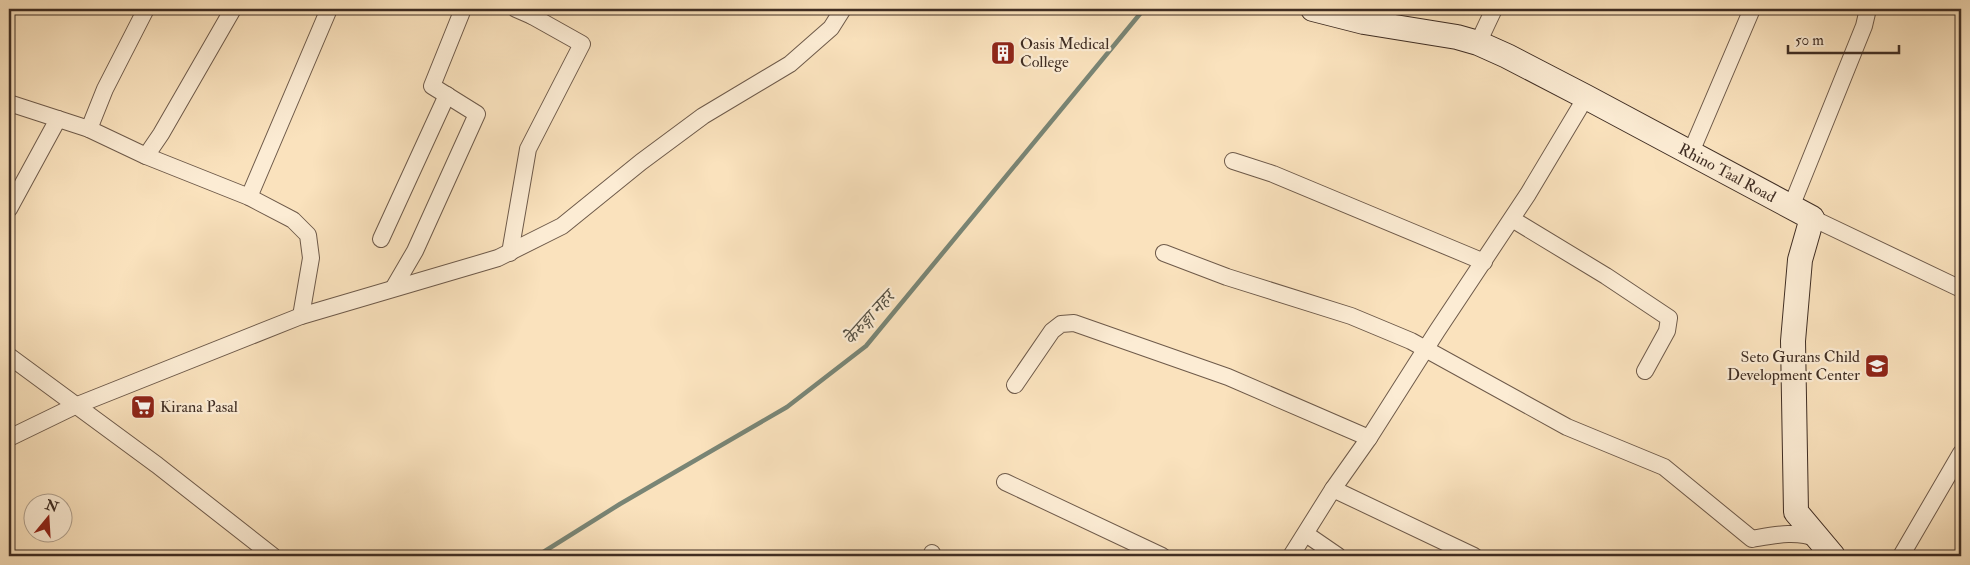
<svg xmlns="http://www.w3.org/2000/svg" width="1970" height="565" viewBox="0 0 1970 565" font-family="'IM FELL Double Pica','Noto Serif Devanagari',serif">
	<style>
		.lines { fill: none; stroke-linecap: round; stroke-linejoin: round }
		.stream { stroke: #798575; stroke-width: 4.5 }
		.street-casing { stroke: #6e5a4a; stroke-width: 18 }
		.secondary-casing { stroke: #3f2d23; stroke-width: 26 }
		.street { stroke: #fcecd4; stroke-width: 16 }
		.secondary { stroke: #fcecd4; stroke-width: 24 }
		.labels { text-anchor: middle; dominant-baseline: central; stroke-width: 4.5; stroke-linejoin: round; paint-order: stroke }
		.poi-label { font-size: 16px; fill: #3f2d23; stroke: #fcecd4; text-anchor: start }
		.street-label { font-size: 16px; fill: #3f2d23; stroke: #fcecd4 }
		.water-label { font-size: 18px; font-style: italic; fill: #575245; stroke: #fcecd4 }
	</style>
	<rect width="100%" height="100%" fill="#fae2bd"/>
	<filter id="stains"><feTurbulence type="fractalNoise" baseFrequency=".004" numOctaves="4"/><feColorMatrix values="0 0 0 0 .2 0 0 0 0 .09 0 0 0 0 .02 0 0 0 .5 -.17"/></filter>
	<radialGradient id="worn" r=".72"><stop offset=".6" stop-color="#630" stop-opacity="0"/><stop offset="1" stop-color="#630" stop-opacity=".3"/></radialGradient>
	<g class="lines">
		<polyline class="stream" points="537,556 620,504 787,407 866,346 1144,9"/>
		<defs>
			<g id="street">
				<polyline points="516,9 532,16"/>
				<polyline points="1478,43 1494,9"/>
				<polyline points="9,103 89,129 146,156 249,197 293,220 308,235 311,258 301,316"/>
				<polyline points="89,129 105,89 146,9"/>
				<polyline points="1691,152 1752,9"/>
				<polyline points="146,156 161,134 233,9"/>
				<polyline points="1233,161 1273,174 1484,262"/>
				<polyline points="249,197 329,9"/>
				<polyline points="1791,207 1864,26 1868,9"/>
				<polyline points="9,209 58,119"/>
				<polyline points="1812,218 1961,289"/>
				<polyline points="1512,219 1606,276 1669,318 1667,331 1645,371"/>
				<polyline points="381,239 447,95"/>
				<polyline points="510,253 528,149 582,44 532,16 535,9"/>
				<path d="M 1164,253 L 1227,277 L 1351,316 L 1411,341 L 1567,427 L 1664,467 L 1752,539 C 1775,535 1796,530 1818,539"/>
				<polyline points="394,287 415,251 477,114 432,86 463,9"/>
				<polyline points="9,356 157,465 273,556"/>
				<polyline points="1015,385 1052,331 1061,324 1074,323 1228,377 1369,438"/>
				<polyline points="9,438 75,406 301,316 498,258 562,226 641,162 703,116 790,64 831,28 843,9"/>
				<polyline points="1005,482 1162,556"/>
				<polyline points="1333,489 1474,556"/>
				<polyline points="1306,534 1338,556"/>
				<polyline points="931,556 932,553"/>
				<polyline points="1291,556 1333,489 1369,438 1437,331 1528,194 1586,97"/>
				<polyline points="1901,556 1961,453"/>
			</g>
			<polyline id="secondary" points="1313,9 1364,22 1457,37 1478,43 1507,56 1586,97 1812,218 1800,260 1793,341 1796,512 1833,556"/>
		</defs>
		<use href="#street" class="street-casing"/>
		<use href="#secondary" class="secondary-casing"/>
		<use href="#street" class="street"/>
		<use href="#secondary" class="secondary"/>
	</g>
	<defs>
		<symbol id="building-square" viewBox="-11 -11 22 22"><rect x="-9" y="-9" width="18" height="18" rx="4" fill="#8f2418" stroke="#fcecd4"/><path d="M-4-6H4V6H1V3H-1V6H-4ZM-2.5-4.3h1.7v1.8h-1.7ZM.8-4.3h1.7v1.8H.8ZM-2.5-1h1.7V.8h-1.7ZM.8-1h1.7V.8H.8Z" fill="#fff"/></symbol>
		<symbol id="school-square" viewBox="-11 -11 22 22"><rect x="-9" y="-9" width="18" height="18" rx="4" fill="#8f2418" stroke="#fcecd4"/><path d="M0-5L7-2L0 1L-7-2ZM-4 1L0 2.5L4 1V4Q0 6-4 4Z" fill="#fff"/></symbol>
		<symbol id="supermarket-square" viewBox="-11 -11 22 22"><rect x="-9" y="-9" width="18" height="18" rx="4" fill="#8f2418" stroke="#fcecd4"/><path d="M-6-5.5h2.5l.6 2H6L4.5 2H-2.5L-4.4-4H-6ZM-1.5 3.2a1.3 1.3 0 1 0 .1 0ZM3 3.2a1.3 1.3 0 1 0 .1 0Z" fill="#fff"/></symbol>
	</defs>
	<g fill-rule="evenodd">
		<use href="#building-square" x="989" y="39" width="28" height="28"/>
		<use href="#school-square" x="1863" y="352" width="28" height="28"/>
		<use href="#supermarket-square" x="129" y="393" width="28" height="28"/>
	</g>
	<g class="labels">
		<g class="poi-label">
			<text x="1020" y="44">Oasis Medical<tspan x="1020" dy="18">College</tspan></text>
			<text x="1860" y="357" text-anchor="end">Seto Gurans Child<tspan x="1860" dy="18">Development Center</tspan></text>
			<text x="160" y="407">Kirana Pasal</text>
		</g>
		<g class="street-label">
			<text transform="translate(1727 173) rotate(28)">Rhino Taal Road</text>
		</g>
		<g class="water-label">
			<text transform="translate(869 318) rotate(-48)">केेरुङ्गा नहर</text>
		</g>
	</g>
	<rect width="1970" height="565" fill="none" stroke="#fae2bd" stroke-width="30"/>
	<rect x="10" y="10" width="1950" height="545" fill="none" stroke="#3f2d23" stroke-width="2.5"/>
	<rect x="15" y="15" width="1940" height="535" fill="none" stroke="#3f2d23"/>
	<g transform="translate(48 518) rotate(18)"><circle r="24" fill="#fcecd4" stroke="#b0a08d"/>
	<path d="M0-4L9 19L0 12L-9 19Z" fill="#8f2418"/>
	<text y="-8" font-size="14" font-weight="bold" text-anchor="middle" fill="#3f2d23">N</text>
	</g>
	<path d="M1788 45v8h111v-8" fill="none" stroke="#3f2d23" stroke-width="2.5"/>
	<text x="1795" y="45" font-size="15" fill="#3f2d23" stroke="#fcecd4" stroke-width="4" paint-order="stroke">50 m</text>
	<rect width="100%" height="100%" filter="url(#stains)"/>
	<rect width="100%" height="100%" fill="url(#worn)"/>
</svg>
